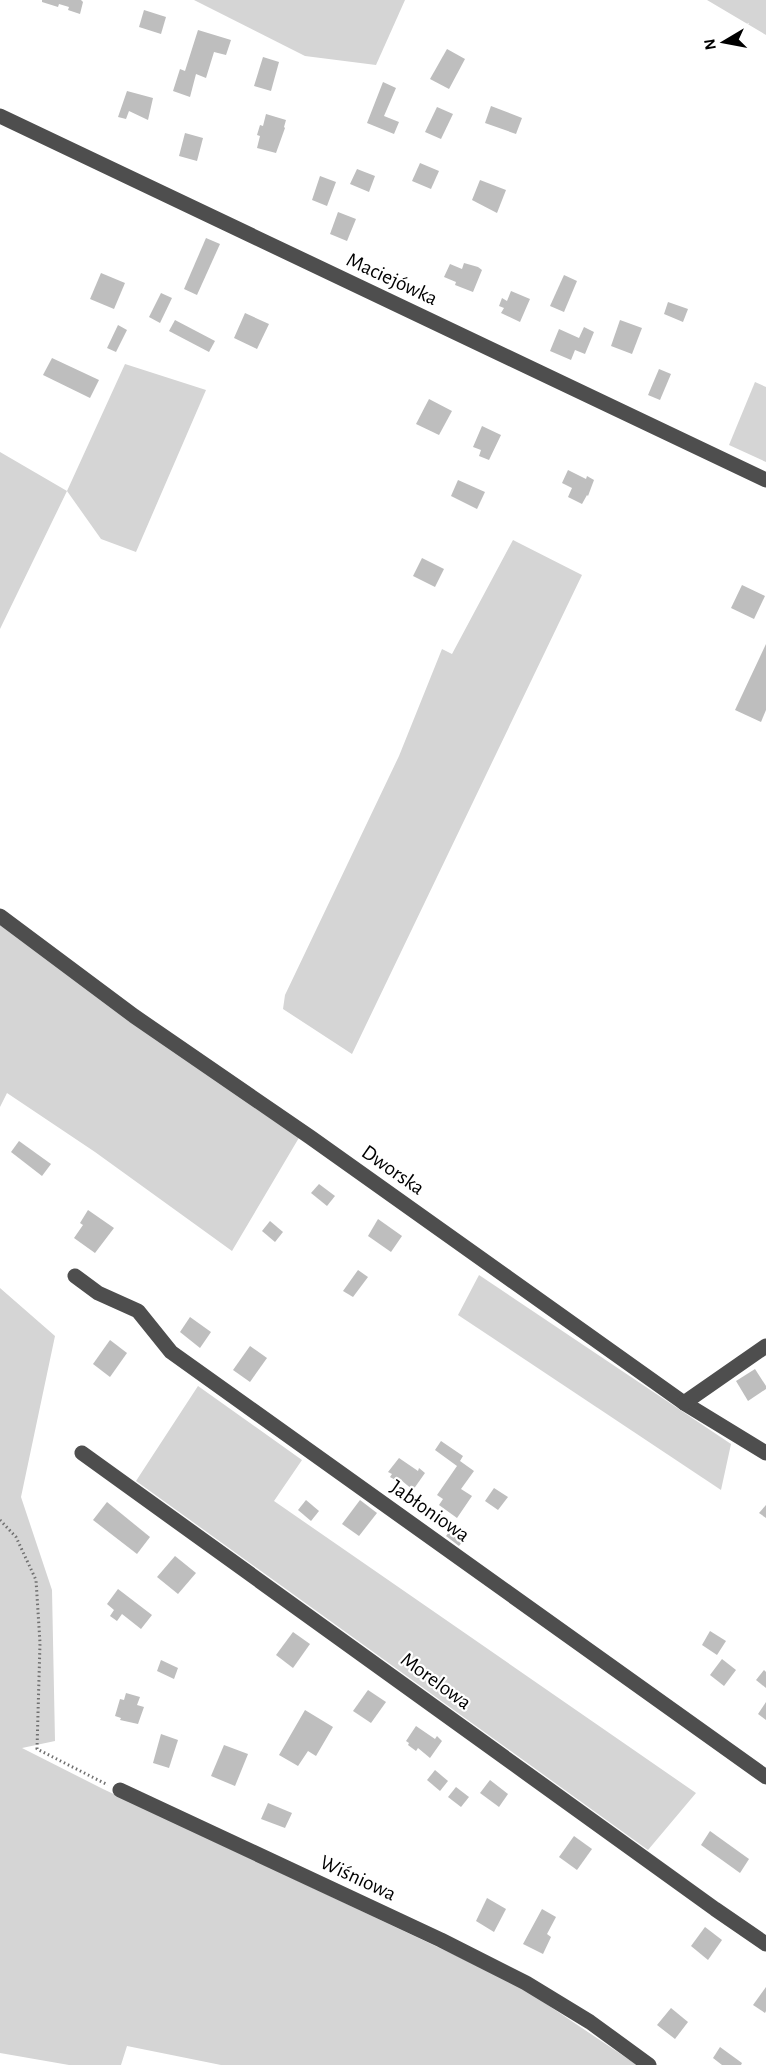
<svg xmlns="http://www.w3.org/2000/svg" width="766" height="2065" viewBox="0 0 766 2065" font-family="'Alegreya Sans',sans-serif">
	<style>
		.green { fill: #d5d5d5 }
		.building { fill: #bebebe }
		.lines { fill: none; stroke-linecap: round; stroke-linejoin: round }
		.path { stroke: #707070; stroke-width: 3; stroke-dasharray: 1.5 3; stroke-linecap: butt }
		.minor { stroke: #4e4e4e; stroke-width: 15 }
		.labels { text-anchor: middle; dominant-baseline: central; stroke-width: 4.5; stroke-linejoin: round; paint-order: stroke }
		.street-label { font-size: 21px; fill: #000; stroke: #fff }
	</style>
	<rect width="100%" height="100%" fill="#fff"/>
	<g class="green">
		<polygon points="194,0 405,0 376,65 305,56"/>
		<polygon points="707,0 766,0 766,35"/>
		<polygon points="125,364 206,390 136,552 101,539 67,491 0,629 0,452 67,491"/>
		<polygon points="755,382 766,387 766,462 729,445"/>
		<polygon points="513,540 582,575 352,1054 283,1009 285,995 399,756 442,649 452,654"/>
		<polygon points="0,920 300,1136 232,1251 95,1152 7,1093 0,1107"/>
		<polygon points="479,1275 731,1444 721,1490 458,1315"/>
		<polygon points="0,1288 55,1336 21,1497 52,1590 55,1741 22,1748 103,1789 518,1985 637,2065 221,2065 127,2046 121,2065 69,2065 0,2053"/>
		<polygon points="198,1386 302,1460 274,1501 696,1793 648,1850 136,1481"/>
	</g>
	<g class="building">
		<polygon points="42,0 81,0 83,2 80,14 68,10 69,7 59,4 58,7 42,2"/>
		<polygon points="144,10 166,17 161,34 139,27"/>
		<polygon points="198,30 231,40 226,55 214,52 206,78 196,74 190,97 173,91 180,69 185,71"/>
		<polygon points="447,49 465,59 449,89 430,79"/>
		<polygon points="263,57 279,62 271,91 254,86"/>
		<polygon points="383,82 396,88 384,116 399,122 394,134 367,123"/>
		<polygon points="127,91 153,98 148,120 129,111 126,119 118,117"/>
		<polygon points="491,106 522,118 516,134 485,123"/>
		<polygon points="437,107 453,114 441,139 425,132"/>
		<polygon points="266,114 286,120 284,127 285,128 276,153 257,148 260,136 257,135 260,125 263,126"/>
		<polygon points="185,133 203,138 197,161 179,156"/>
		<polygon points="420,163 439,171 431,189 412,181"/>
		<polygon points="357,169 375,176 369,192 350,184"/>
		<polygon points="320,176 336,182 327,206 312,200"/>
		<polygon points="480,180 506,190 497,213 472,200"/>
		<polygon points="338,212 356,219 347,241 330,234"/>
		<polygon points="206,238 220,244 197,295 184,289"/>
		<polygon points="464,263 478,267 482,270 473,292 455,285 456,282 444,277 450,264 462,269"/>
		<polygon points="101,273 125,283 114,309 90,299"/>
		<polygon points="564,275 577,281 564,312 550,306"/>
		<polygon points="511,291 530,299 520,322 501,313 504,308 499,306 502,298 507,301"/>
		<polygon points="161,293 172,298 160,323 149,317"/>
		<polygon points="668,302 688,309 683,322 664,314"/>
		<polygon points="245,313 269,324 257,349 234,338"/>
		<polygon points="175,320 215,341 209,352 169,331"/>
		<polygon points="620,320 642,328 632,354 611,346"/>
		<polygon points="118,325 127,330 116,352 107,348"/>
		<polygon points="584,327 594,332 585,354 575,350 571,360 550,351 559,329 579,338"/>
		<polygon points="52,358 99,380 90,398 43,375"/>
		<polygon points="659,369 671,374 660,400 648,395"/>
		<polygon points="429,399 452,411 439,435 416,424"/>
		<polygon points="482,426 501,435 489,460 479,456 481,450 473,447"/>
		<polygon points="568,470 586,479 587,476 594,480 588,496 587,495 582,504 568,497 572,488 562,483"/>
		<polygon points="458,480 485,492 477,509 451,496"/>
		<polygon points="422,558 444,569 435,587 413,576"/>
		<polygon points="742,585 765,596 754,619 731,608"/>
		<polygon points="766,644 766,710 761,722 735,710"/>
		<polygon points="19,1141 51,1164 42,1176 11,1152"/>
		<polygon points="319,1184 335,1196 327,1206 311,1193"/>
		<polygon points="88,1210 114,1228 95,1253 74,1238 83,1225 80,1223"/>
		<polygon points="378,1219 402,1236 391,1252 368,1236"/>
		<polygon points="270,1221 283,1232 275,1242 262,1231"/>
		<polygon points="358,1270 368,1277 353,1297 343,1291"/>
		<polygon points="190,1317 211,1332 200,1348 180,1332"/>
		<polygon points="110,1340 127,1353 110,1377 93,1364"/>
		<polygon points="250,1346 267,1358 250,1382 233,1370"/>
		<polygon points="755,1369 766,1386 766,1389 748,1401 736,1381"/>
		<polygon points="441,1441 463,1456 460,1461 474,1471 461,1489 472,1496 457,1518 439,1505 443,1499 437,1495 457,1466 435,1450"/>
		<polygon points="399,1458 418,1471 419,1468 425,1473 413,1490 401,1480 399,1482 390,1477 392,1474 388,1472"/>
		<polygon points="494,1488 508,1497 498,1510 485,1501"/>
		<polygon points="306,1500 319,1511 311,1521 298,1510"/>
		<polygon points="360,1500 377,1513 359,1536 342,1524"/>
		<polygon points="107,1502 150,1537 137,1554 93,1520"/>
		<polygon points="766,1505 766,1518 759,1513"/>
		<polygon points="454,1526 467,1536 459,1546 446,1536"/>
		<polygon points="175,1556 196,1573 178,1594 157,1577"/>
		<polygon points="118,1589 152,1615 141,1629 122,1614 117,1621 110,1616 114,1610 107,1604"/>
		<polygon points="710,1631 726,1641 717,1655 702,1645"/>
		<polygon points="293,1632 310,1644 293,1668 276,1655"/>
		<polygon points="722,1659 736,1670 724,1686 710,1675"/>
		<polygon points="161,1660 178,1668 174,1679 157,1671"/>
		<polygon points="764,1670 766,1672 766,1688 756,1680"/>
		<polygon points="368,1690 386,1702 371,1723 353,1711"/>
		<polygon points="126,1693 140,1697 137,1705 144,1707 138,1724 120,1720 121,1718 115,1716 120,1699 124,1700"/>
		<polygon points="766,1702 766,1720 758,1714"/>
		<polygon points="305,1710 333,1727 316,1756 308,1751 298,1766 279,1755"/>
		<polygon points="416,1726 435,1739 437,1736 442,1741 430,1758 418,1748 416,1751 408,1745 409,1743 406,1741"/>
		<polygon points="161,1734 178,1740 169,1768 153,1763"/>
		<polygon points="224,1745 248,1754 235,1786 211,1776"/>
		<polygon points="435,1770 448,1781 440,1791 427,1780"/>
		<polygon points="490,1780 508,1794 499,1807 480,1793"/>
		<polygon points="456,1787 469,1797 461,1807 448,1797"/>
		<polygon points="268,1803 292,1813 285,1828 261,1819"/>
		<polygon points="710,1831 749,1859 740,1873 701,1845"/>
		<polygon points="574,1836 592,1849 577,1870 559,1857"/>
		<polygon points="487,1898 506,1909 494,1932 476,1921"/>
		<polygon points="542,1909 556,1917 547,1934 551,1937 543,1954 523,1944"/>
		<polygon points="705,1927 722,1940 708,1960 691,1946"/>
		<polygon points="766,1987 766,2011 765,2013 753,2005"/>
		<polygon points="671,2008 688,2022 675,2039 657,2025"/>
		<polygon points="720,2047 742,2063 741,2065 722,2065 713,2058"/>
	</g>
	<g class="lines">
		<polyline class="path" points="0,1520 16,1537 36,1580 40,1643 37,1749 108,1785"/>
		<g class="minor">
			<polyline points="0,116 766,480"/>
			<polyline points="0,916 134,1016 310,1137 684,1403 766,1453"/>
			<polyline points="75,1276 98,1293 138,1311 171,1352 766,1777"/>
			<polyline points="684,1403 766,1346"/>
			<polyline points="82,1453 715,1909 766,1944"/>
			<polyline points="120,1790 441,1940 526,1983 590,2022 649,2065"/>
		</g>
	</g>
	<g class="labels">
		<g class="street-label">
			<text transform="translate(392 279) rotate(25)">Maciejówka</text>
			<text transform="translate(393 1170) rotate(35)">Dworska</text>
			<text transform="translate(430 1511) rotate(35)">Jabłoniowa</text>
			<text transform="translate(436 1681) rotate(36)">Morelowa</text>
			<text transform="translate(358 1878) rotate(25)">Wiśniowa</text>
		</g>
	</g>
	<g transform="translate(724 42) rotate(260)" stroke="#ffffff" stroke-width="4.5" paint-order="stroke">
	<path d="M0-4.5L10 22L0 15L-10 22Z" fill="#000000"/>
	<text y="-9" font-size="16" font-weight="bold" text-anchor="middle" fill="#000000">N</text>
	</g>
</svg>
